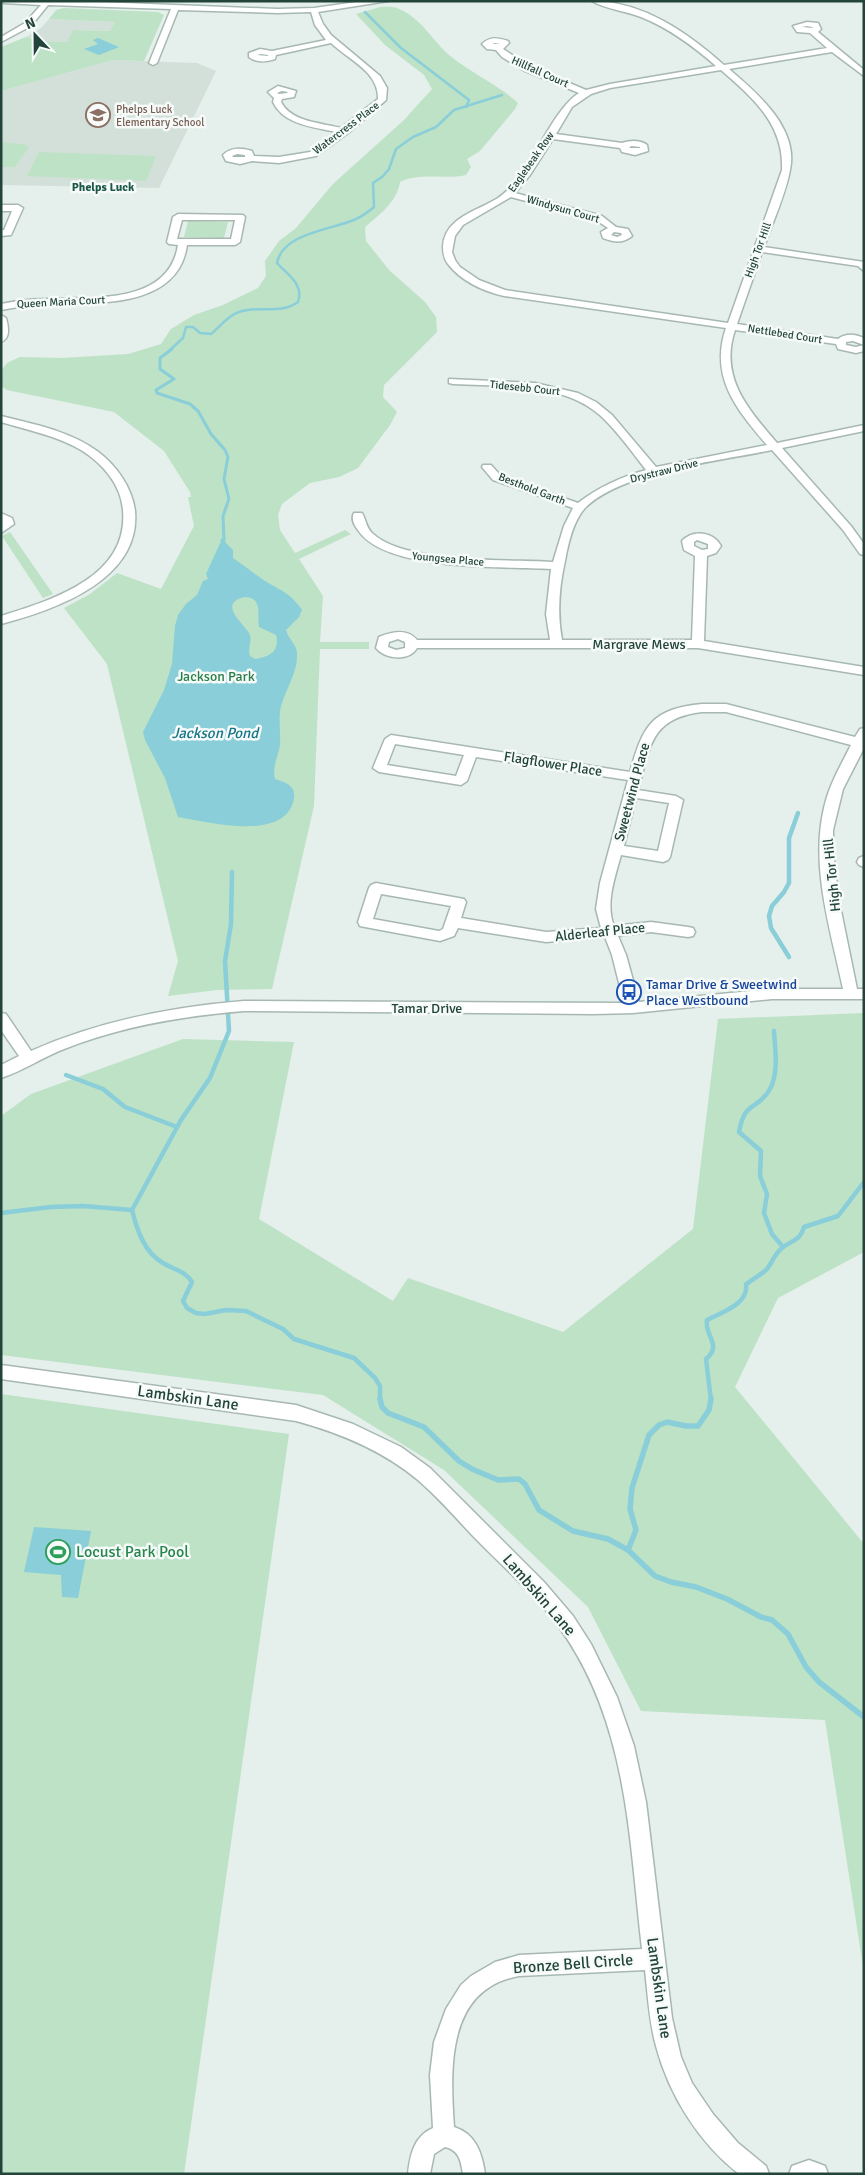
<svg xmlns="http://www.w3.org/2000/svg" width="865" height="2175" viewBox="0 0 865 2175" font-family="Signika,sans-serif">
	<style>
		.built { fill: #d3e0da }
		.green { fill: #bde2c6 }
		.water { fill: #89ced8; fill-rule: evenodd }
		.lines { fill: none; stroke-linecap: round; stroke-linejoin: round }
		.stream-far3 { stroke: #89ced8; stroke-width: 2.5 }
		.stream-far2 { stroke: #89ced8; stroke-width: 3 }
		.stream-far1 { stroke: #89ced8; stroke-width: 4.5 }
		.stream { stroke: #89ced8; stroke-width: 5.5 }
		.minor-casing { stroke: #a7b8b2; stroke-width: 3 }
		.minor { fill: #fff; fill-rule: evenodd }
		.labels { text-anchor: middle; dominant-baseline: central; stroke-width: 5; stroke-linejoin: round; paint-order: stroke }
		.far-street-label { font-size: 11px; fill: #22443a; stroke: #f6fbf9 }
		.far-education-label { font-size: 11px; fill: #785e54; stroke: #f6fbf9; text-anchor: start }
		.far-neighbourhood-label { font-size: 12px; font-weight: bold; fill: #1c5848; stroke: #f6fbf9 }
		.street-label { font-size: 14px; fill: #22443a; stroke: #f6fbf9 }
		.park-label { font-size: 14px; fill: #287e48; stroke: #f6fbf9 }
		.transit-label { font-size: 14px; fill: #164399; stroke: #f6fbf9; text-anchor: start }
		.water-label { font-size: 15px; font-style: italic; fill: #167586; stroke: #f6fbf9 }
		.near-street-label { font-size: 16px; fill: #22443a; stroke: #f6fbf9 }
		.near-leisure-label { font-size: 16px; fill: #27864d; stroke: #f6fbf9; text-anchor: start }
	</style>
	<rect width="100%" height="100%" fill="#e5efeb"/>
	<g class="built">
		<polygon points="49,19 115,22 110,31 73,30 67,42 41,41 26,37 41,28"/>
		<polygon points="113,60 197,63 216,71 159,188 1,185 1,91"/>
	</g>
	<g class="green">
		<path d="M 380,7 C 386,7 393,6 399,9 C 421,18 432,40 449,55 C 471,73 497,84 518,103 L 515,109 L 480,151 L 467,159 L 471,167 L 466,175 C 444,180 421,172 400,182 C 397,202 379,215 365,227 L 366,241 L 389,270 L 425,302 L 436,317 L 437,332 L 384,385 L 383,397 L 397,412 L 390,425 L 358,468 L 339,477 L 310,483 L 282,504 L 278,515 L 280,530 L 295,553 L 345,530 L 351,534 L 299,559 L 323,596 L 320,642 L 369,642 L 369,649 L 320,649 L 314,806 L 272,989 L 217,990 L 168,996 L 178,961 L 107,664 L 64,608 L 90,594 L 117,573 L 161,589 L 194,526 L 188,497 L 191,497 L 190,492 L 164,451 L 114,412 L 7,390 L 1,386 L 1,371 L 7,363 L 20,357 L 62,358 L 128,354 L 161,344 L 171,329 L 194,315 L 223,305 L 258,288 L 266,276 L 265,261 L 279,241 L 296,228 L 333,184 L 404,120 L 432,89 L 424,75 L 385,45 L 356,14 Z"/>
		<polygon points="64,8 158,12 164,15 144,61 113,60 1,91 1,47 26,37 41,41 67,42 73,30 110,31 115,22 49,19 56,10"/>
		<polygon points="1,142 23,144 29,147 15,167 1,167"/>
		<polygon points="39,152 156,156 146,181 27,176"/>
		<polygon points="188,221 228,222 224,238 184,237"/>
		<polygon points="10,532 53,594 43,598 2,536"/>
		<polygon points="864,1013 864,1252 778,1298 735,1387 864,1544 864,1973 825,1720 641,1711 588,1607 444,1470 323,1395 1,1355 1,1116 31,1094 183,1039 294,1042 259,1219 393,1301 408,1278 563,1332 693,1229 718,1019"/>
		<polygon points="1,1394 289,1434 184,2174 1,2174"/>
	</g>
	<g class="water">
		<polygon points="98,38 119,47 99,55 84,49 98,44 93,40"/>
		<path d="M 222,539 L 233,550 L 233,558 C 243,565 252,572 262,579 C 279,590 290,592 302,610 L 299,617 L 286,630 C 288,639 297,644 297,654 C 298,671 286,689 281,706 C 278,718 281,732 280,745 C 278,757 272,766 275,779 C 284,782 296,785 294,798 C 287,843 208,822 178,817 L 165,778 L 145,740 L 143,732 L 164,690 L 172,664 L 175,626 L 178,615 L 186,604 L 197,595 L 203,581 L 208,579 L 206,574 ZM 245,597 C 263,598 257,614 259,627 L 276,635 C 280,651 270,657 255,659 L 250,656 C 247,648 253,640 249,633 C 245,625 216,603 245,597 Z"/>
		<polygon points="34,1527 91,1531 78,1598 62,1597 61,1575 24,1572"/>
	</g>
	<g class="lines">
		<g class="stream-far3">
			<polyline points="365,12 401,48 469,100 466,107"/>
			<path d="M 170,350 L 183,338 L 186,327 L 193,327 L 200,333 L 211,334 C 220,327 228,315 239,312 C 259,305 280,315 298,302 C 304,284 288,275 277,263 C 282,234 329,230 351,221 C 360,218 367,213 374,207 L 373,183 L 382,177 L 389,169 L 396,149 L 413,137 L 436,127 L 454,110 L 502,95"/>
		</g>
		<polyline class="stream-far2" points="172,349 160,358 160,369 174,379 156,390 157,393 190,404 198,411 211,434 225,450 228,457 224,479 229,499 223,516 224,542 222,540"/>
		<g class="stream-far1">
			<path d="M 232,872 L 231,924 L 225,961 L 229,1031 L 210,1078 L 181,1120 L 132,1210 C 137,1230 144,1252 163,1263 C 173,1269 185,1271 192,1282 L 183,1301 L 187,1308 L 196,1313 L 205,1314 L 226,1310 L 246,1311 L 283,1329 L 294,1339 L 354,1358 L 375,1378 L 380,1386 L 380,1400"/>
			<polyline points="789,957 771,928 769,916 772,906 784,892 789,883 789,838 798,813"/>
			<path d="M 774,1031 C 775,1049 779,1072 770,1089 C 758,1111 745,1099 739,1132 L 761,1151 L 760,1176 L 767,1194 L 764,1213 L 772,1234 L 783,1247"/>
			<polyline points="66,1075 103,1089 125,1107 177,1127"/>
			<polyline points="1,1213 51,1207 83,1206 132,1210"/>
			<path d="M 711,1400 L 706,1359 C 723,1345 704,1336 707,1320 C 722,1312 749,1304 746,1284 C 752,1280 760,1275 766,1270 C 772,1264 774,1254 782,1248 C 792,1240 800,1241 804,1227 L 838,1216 L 864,1182"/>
		</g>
		<g class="stream">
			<polyline points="380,1399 382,1407 388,1413 424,1427 459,1461 472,1469 498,1480 519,1479 525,1484 539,1510 573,1531 608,1539 628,1550 655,1576 671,1582 696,1587 727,1599 761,1617 772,1620 788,1634 806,1667 819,1682 864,1717"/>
			<polyline points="628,1550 636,1530 630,1509 632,1488 649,1435 659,1425 667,1422 686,1426 698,1426 709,1410 711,1399"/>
		</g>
		<defs>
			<g id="minor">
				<path d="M 1,1 L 74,1 L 277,9 L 314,8 L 364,1 L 388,1 L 318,12 L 323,24 L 331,35 L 380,76 L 387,88 L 386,100 L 348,133 L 316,156 L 279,163 L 252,161 L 240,164 L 226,161 L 223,155 C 231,147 241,148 252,151 L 254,156 L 279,157 L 310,152 L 336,132 C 314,127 284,125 273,102 L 274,98 L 268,92 L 278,86 L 296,91 L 294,97 L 282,99 L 281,102 C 291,122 322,123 341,128 L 378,99 C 379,72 349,60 331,43 L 276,55 L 275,59 C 266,62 257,63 249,57 L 249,53 L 260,49 L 272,51 L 326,40 L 315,25 L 311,12 L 277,13 L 178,10 L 157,63 L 153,65 L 149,63 L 171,9 L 48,5 L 31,26 L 1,42 L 1,37 L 25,23 L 41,5 L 4,3 ZM 261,54 L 268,55 L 268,56 L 257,55 ZM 282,91 L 288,92 L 287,93 L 279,94 L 277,93 ZM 237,154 L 245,155 L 245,157 L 233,157 L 232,156 Z"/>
				<path d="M 592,1 C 643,1 688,33 724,65 L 827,48 L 810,33 L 797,32 L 793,26 L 807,22 L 818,23 L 821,29 L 818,32 L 864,70 L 864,76 L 832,52 L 729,69 C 757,93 799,128 790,170 C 786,193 772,224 764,247 L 864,262 L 864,271 L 858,266 L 762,252 L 737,324 L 838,339 C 846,333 855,334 864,338 L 864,345 L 853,341 L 846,342 L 846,345 L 856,347 L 864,345 L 864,351 L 856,353 L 838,349 L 836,344 L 735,330 C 719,377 748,409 777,443 L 864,425 L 864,431 L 782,448 L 851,526 L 864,544 L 864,555 L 860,554 L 843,530 L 772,450 C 720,461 623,471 585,508 C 573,521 568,544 565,561 C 559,588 557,613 562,640 L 692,640 L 695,556 L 684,550 L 682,541 C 693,529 714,532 721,546 L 716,553 L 707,556 L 704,641 L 864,667 L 864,675 L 698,648 L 417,648 C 409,662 385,659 376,648 L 379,637 C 391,632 407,628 417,640 L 550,640 L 546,614 L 551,569 C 504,566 385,572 358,530 C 354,525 351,518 354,513 L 362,513 C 366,520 366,527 372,533 C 404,564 508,559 553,562 L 564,526 L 573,508 L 493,480 L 482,467 L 483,465 L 491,465 L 501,476 L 578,503 C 599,487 621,477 646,470 C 633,453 620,435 605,420 C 567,381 503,387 453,384 L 449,383 L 449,379 L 535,383 L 578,393 L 596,402 L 612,415 L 656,467 L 767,445 C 737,410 709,377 726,328 L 504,296 C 483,291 461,281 448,264 C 444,259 443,253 443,246 C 445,217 478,211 498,198 C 505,193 512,186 517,180 C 536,156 556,107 579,93 L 523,70 L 502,57 L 496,50 L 487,49 L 482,44 C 491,36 497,38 508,41 L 509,43 L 503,49 L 529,66 L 586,90 L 610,84 L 716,66 C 693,46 669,28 641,17 C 626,11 605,9 592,1 ZM 807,26 L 812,27 L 813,28 L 802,27 ZM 495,43 L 500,44 L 492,44 ZM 721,70 C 753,98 784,124 782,170 L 728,323 L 505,290 L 479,280 L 460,267 L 455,260 L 452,252 L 455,236 L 463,225 L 511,197 L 596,220 L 608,228 L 601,232 L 603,238 C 614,242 622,244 632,236 L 628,229 L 616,227 L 602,216 L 515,193 L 530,175 L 553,139 L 620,148 L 622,152 L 635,155 L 648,151 L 647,145 C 641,140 630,140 622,143 L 556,134 L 572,107 L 591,94 L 610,88 ZM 631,146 L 640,147 L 640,148 L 629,148 ZM 614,232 L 621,233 L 622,235 L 617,237 L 611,235 ZM 697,540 L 708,544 L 708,549 L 702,550 L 694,546 L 694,542 ZM 398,639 L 405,642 L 405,648 L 396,650 L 388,647 L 389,642 Z"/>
				<polygon points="1,205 18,205 23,208 11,235 1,236 1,230 4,230 12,211 1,211"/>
				<path d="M 178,214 L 243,215 L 245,217 L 240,242 L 235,245 L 187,245 C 178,309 96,303 47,304 C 31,305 16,307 1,310 L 1,304 C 16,301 31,299 47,299 C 92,297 169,305 178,245 L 169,244 L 167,242 L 173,217 ZM 182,220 L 235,220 L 231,239 L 177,239 Z"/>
				<path d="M 1,315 L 6,318 C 8,326 11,338 1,342 Z"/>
				<path d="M 1,416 C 33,424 70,431 97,451 C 116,465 132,487 135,511 C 141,580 55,610 1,624 L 1,616 C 52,600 129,577 123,510 C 121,484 102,463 81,450 C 57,436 28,430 1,422 Z"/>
				<polygon points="1,513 12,518 14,524 1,533"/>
				<path d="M 702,704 L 726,704 L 855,737 L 860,729 L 864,728 L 864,748 L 843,789 L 833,830 L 833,852 L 839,901 L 857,989 L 864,989 L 864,999 L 772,999 L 633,1013 L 594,1014 L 244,1011 C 183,1016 122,1026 64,1049 C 43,1057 23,1071 1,1078 L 1,1065 L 19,1056 L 1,1030 L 1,1013 L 6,1014 L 31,1051 C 99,1021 170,1007 244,1001 L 624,1003 L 612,955 L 605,937 L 546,942 L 458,928 L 454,936 L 440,941 L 365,927 L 360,926 L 358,922 L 369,888 L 371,885 L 376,883 L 464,899 L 466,902 L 461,918 L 546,932 L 601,928 L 596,909 L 600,883 L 628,780 L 476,757 L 467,781 L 461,785 L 379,772 L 373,768 L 385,739 L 391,735 L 630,772 C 643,726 651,709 702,704 ZM 702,712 L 726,712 L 851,745 C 841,765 829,785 824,808 C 810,867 831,931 843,989 L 772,989 L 639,1002 L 626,955 L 618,936 L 651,932 L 688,937 L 693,936 L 695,932 L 693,928 L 688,927 L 651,922 L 614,926 C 605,904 615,877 621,855 L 663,862 L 668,860 L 670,857 L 683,800 L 676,796 L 638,790 C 650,747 650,718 702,712 ZM 395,744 L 464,755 L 456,776 L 387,765 ZM 636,798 L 669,803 L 658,851 L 624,846 ZM 381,894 L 451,906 L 443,929 L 439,931 L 373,919 Z"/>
				<polygon points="864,856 864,867 859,865 857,862 859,858"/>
				<path d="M 1,1365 L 296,1405 L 353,1424 L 401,1447 L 430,1468 L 544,1582 L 573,1616 L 591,1644 L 617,1697 L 634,1746 L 646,1802 L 672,2018 L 681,2057 L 692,2083 L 713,2114 L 738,2143 L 766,2166 L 769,2174 L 739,2174 C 699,2143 669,2095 656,2046 C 649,2021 648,1995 645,1970 L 519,1976 C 446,1989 450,2069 454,2127 C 476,2134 482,2153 485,2174 L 463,2174 C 461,2161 459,2150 445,2147 L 434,2154 L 430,2174 L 408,2174 C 410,2155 414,2136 433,2128 L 430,2075 L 434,2042 L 446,2009 L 461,1985 L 471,1976 L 495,1962 L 519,1955 L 642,1949 C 629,1838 628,1722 559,1627 C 534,1593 502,1566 473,1536 C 455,1517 438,1497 418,1480 C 382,1450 340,1433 296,1421 L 1,1379 Z"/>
				<polygon points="809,2160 825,2166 828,2174 789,2174 792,2166"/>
			</g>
		</defs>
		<use href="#minor" class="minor-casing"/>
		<use href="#minor" class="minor"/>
	</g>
	<defs>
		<symbol id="school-ring" viewBox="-11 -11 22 22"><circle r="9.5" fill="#f6fbf9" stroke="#8d6e63" stroke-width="1.5"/><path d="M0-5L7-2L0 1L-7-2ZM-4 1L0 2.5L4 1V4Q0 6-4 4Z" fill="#8d6e63"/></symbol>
		<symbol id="bus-ring" viewBox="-11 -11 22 22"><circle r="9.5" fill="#f6fbf9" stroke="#1a4fb4" stroke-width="1.5"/><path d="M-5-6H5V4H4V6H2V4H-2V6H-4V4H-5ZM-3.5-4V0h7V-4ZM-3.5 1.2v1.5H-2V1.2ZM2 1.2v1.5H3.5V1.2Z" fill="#1a4fb4"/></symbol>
		<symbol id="stadium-ring" viewBox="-11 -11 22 22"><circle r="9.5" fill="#f6fbf9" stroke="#2e9e5b" stroke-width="1.5"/><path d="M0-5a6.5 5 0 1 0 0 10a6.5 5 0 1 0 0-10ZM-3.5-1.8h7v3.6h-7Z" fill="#2e9e5b"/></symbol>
	</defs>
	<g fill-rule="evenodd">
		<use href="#school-ring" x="84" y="101" width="28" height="28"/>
		<use href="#bus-ring" x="615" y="978" width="28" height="28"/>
		<use href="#stadium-ring" x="44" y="1538" width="28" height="28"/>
	</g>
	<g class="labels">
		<g class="far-street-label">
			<text transform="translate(540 72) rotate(24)">Hillfall Court</text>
			<text transform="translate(346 128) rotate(-37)">Watercress Place</text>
			<text transform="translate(531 162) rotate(-55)">Eaglebeak Row</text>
			<text transform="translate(563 209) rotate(16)">Windysun Court</text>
			<text transform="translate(758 250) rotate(-70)">High Tor Hill</text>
			<text transform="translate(61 302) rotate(-3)">Queen Maria Court</text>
			<text transform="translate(785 334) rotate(9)">Nettlebed Court</text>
			<text transform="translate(525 388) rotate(6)">Tidesebb Court</text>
			<text transform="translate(664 471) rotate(-14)">Drystraw Drive</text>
			<text transform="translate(532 489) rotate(21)">Besthold Garth</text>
			<text transform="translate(448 559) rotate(5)">Youngsea Place</text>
		</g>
		<g class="far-education-label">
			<text x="116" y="109">Phelps Luck<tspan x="116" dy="13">Elementary School</tspan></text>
		</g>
		<g class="far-neighbourhood-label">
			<text x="103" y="187">Phelps Luck</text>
		</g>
		<g class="street-label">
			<text x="639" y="644">Margrave Mews</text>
			<text transform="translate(553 764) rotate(9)">Flagflower Place</text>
			<text transform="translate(632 792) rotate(-75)">Sweetwind Place</text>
			<text transform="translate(832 875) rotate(-96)">High Tor Hill</text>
			<text transform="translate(600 932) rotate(-6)">Alderleaf Place</text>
			<text x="427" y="1008">Tamar Drive</text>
		</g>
		<g class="park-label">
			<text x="216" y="676">Jackson Park</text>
		</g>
		<g class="transit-label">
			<text x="646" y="984">Tamar Drive &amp; Sweetwind<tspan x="646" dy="16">Place Westbound</tspan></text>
		</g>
		<g class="water-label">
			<text x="215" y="733">Jackson Pond</text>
		</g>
		<g class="near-street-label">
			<text transform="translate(188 1398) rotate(8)">Lambskin Lane</text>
			<text transform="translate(539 1595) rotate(49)">Lambskin Lane</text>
			<text transform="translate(573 1964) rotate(-4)">Bronze Bell Circle</text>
			<text transform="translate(659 1988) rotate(82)">Lambskin Lane</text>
		</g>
		<g class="near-leisure-label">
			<text x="76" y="1552">Locust Park Pool</text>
		</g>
	</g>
	<rect width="865" height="2175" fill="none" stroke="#22443a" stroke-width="5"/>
	<g transform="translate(35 35) rotate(338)" stroke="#f6fbf9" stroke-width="4" paint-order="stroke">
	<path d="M0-4L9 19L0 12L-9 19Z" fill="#22443a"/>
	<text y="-8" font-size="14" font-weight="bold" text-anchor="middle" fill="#22443a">N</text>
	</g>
</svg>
